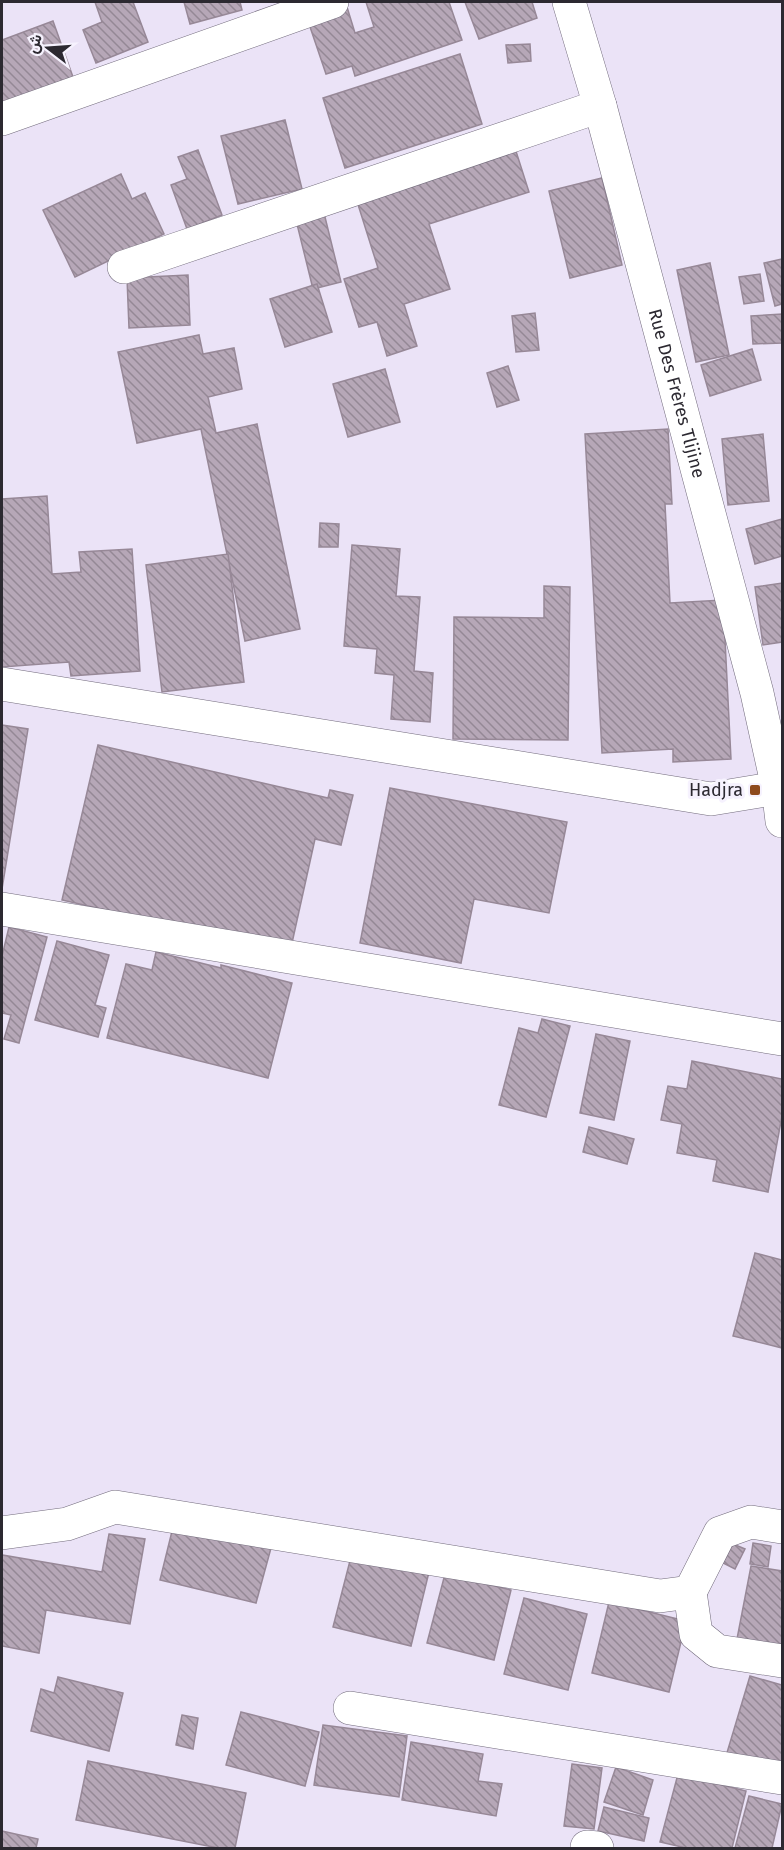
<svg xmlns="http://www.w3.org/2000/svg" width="784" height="1850" viewBox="0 0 784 1850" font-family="'Fira Sans',Vazirmatn,sans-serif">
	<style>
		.building { fill: url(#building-back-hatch); stroke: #978897; stroke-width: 1.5 }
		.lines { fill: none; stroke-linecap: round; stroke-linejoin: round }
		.minor-casing { stroke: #726b7c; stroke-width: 34 }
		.tertiary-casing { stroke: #726b7c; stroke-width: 34 }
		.minor { stroke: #fff; stroke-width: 33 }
		.tertiary { stroke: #fff; stroke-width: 33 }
		.poi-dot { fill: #8e4b1d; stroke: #f6f2fe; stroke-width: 2 }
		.labels { text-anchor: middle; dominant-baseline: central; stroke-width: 6; stroke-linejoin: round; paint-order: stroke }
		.street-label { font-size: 18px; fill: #2c2931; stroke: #f6f2fe }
		.poi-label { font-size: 18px; fill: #2c2931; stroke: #f6f2fe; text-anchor: end }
	</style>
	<defs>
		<pattern id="building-back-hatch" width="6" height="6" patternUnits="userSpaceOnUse" patternTransform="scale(1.5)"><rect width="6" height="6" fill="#b6a7b7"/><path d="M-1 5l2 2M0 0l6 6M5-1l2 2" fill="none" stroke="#948895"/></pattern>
	</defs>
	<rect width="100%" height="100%" fill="#ebe3f7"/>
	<g class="building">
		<polygon points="95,2 133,2 148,42 96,63 83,30 102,22"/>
		<polygon points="184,2 240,2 242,10 190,24"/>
		<polygon points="366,2 449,2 462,40 355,76 352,66 326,74 308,21 347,7 355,33 374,27"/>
		<polygon points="465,2 532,2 537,18 479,39"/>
		<polygon points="53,21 73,77 2,103 2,40"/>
		<polygon points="530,44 531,61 508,63 506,45"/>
		<polygon points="460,54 482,124 345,168 323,98"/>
		<polygon points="285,120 302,189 238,204 221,136"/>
		<polygon points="514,145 529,192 429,224 450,289 404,304 417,346 387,356 377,322 359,327 344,279 378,268 355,195"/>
		<polygon points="198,150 222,215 187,229 171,185 187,179 178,157"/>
		<polygon points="121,174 132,199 145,193 164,234 75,277 43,210"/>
		<polygon points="602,178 622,265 570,278 549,191"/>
		<polygon points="324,213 341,282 313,289 296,220"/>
		<polygon points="782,259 782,304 775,306 764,263"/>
		<polygon points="710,263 729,355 696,362 677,270"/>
		<polygon points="760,274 764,301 744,304 739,277"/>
		<polygon points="188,275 190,325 129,328 127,278"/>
		<polygon points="317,284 332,332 285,347 270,299"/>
		<polygon points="535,313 539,350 516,352 512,316"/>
		<polygon points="782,314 782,343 753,344 751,316"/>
		<polygon points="199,335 203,354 234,348 242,389 208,397 216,433 257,424 300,629 245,641 201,429 137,443 118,352"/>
		<polygon points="752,349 761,380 710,396 701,365"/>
		<polygon points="508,366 519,400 497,407 487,373"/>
		<polygon points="385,369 400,422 348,437 333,384"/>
		<polygon points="668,429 672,504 665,504 670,603 723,600 731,759 673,762 673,749 602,753 585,434"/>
		<polygon points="763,434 769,501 728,505 722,439"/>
		<polygon points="47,496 52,574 81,572 79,552 132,549 140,671 71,676 69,662 2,667 2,499"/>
		<polygon points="782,519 782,556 755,564 746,529"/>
		<polygon points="320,523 339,524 338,547 319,547"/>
		<polygon points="352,545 400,549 396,596 420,597 414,671 433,673 430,722 391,719 394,675 375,673 377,649 344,646"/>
		<polygon points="228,554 244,682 162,692 146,565"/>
		<polygon points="782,583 782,642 763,645 755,587"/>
		<polygon points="544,586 570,587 568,740 453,739 454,617 544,618"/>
		<polygon points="2,725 28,729 2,889"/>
		<polygon points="98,745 328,798 330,790 353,795 341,845 315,839 290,952 62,900"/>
		<polygon points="390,788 567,822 549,913 474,899 461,963 360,943"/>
		<polygon points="9,927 47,937 19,1043 4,1039 11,1015 2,1013 2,956"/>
		<polygon points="57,941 109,955 95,1005 106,1008 98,1037 35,1020"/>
		<polygon points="156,952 221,968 221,965 292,983 268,1078 107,1038 126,964 152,970"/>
		<polygon points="542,1019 570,1026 546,1117 499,1105 519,1028 538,1033"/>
		<polygon points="596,1034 630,1041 614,1120 580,1113"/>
		<polygon points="692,1061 782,1079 782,1116 768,1192 713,1181 717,1160 677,1153 682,1124 661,1120 668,1086 687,1089"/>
		<polygon points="589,1127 634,1139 627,1164 583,1152"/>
		<polygon points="755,1253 782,1260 782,1348 733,1336"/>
		<polygon points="174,1523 271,1548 256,1603 160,1580"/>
		<polygon points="109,1534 145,1539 130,1624 46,1610 39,1653 2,1646 2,1555 102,1572"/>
		<polygon points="753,1543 771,1546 768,1567 750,1564"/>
		<polygon points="733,1544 745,1549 735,1569 723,1563"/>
		<polygon points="352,1553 429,1572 411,1646 333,1627"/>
		<polygon points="751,1566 782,1571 782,1648 737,1639"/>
		<polygon points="445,1574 511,1590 494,1660 427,1643"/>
		<polygon points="524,1598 587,1614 568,1690 504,1674"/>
		<polygon points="609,1602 686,1621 669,1692 592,1673"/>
		<polygon points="750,1676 782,1685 782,1773 726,1756"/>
		<polygon points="58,1677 123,1693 109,1751 31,1731 41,1689 54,1693"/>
		<polygon points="241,1712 319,1732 305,1786 226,1765"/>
		<polygon points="182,1715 198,1718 193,1749 176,1745"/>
		<polygon points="323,1725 407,1736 399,1797 314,1785"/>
		<polygon points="411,1742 483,1754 478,1781 502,1784 496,1816 402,1800"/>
		<polygon points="88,1761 246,1793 235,1848 218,1848 76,1820"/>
		<polygon points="572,1764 602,1768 594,1829 564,1826"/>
		<polygon points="616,1767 653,1780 643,1815 604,1802"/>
		<polygon points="678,1774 746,1791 732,1848 686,1848 660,1842"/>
		<polygon points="749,1796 782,1804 772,1848 735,1848"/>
		<polygon points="604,1807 649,1818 644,1841 598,1831"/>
		<polygon points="2,1831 38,1839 36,1848 2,1848"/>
	</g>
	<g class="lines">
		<defs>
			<g id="minor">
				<path id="s1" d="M 569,2 L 600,106 L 757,693 L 778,788 L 782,821"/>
				<polyline points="2,119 332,2"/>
				<polyline points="124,267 600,106"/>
				<polyline points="2,909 782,1039"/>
				<polyline points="2,1533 67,1524 115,1507 660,1596 690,1592 720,1533 751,1522 782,1527"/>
				<polyline points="690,1592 696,1634 717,1651 782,1661"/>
				<polyline points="350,1708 782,1778"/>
				<polyline points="587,1847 597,1848"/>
			</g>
			<polyline id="tertiary" points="2,684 711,799 778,788 782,785"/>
		</defs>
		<use href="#minor" class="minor-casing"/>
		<use href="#tertiary" class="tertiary-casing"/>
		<use href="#minor" class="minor"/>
		<use href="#tertiary" class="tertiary"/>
	</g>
	<rect class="poi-dot" x="749" y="784" width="12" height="12" rx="3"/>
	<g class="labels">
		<g class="street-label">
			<text stroke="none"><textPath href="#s1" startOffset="406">Rue Des Frères Tlijine</textPath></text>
		</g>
		<g class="poi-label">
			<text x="743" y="790">Hadjra</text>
		</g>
	</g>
	<rect width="784" height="1850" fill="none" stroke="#2c2931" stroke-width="6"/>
	<g transform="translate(48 48) rotate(287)" stroke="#f6f2fe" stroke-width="4.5" paint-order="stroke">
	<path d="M0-4.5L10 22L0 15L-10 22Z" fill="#2c2931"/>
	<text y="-9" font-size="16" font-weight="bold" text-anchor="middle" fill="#2c2931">ش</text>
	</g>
</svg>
